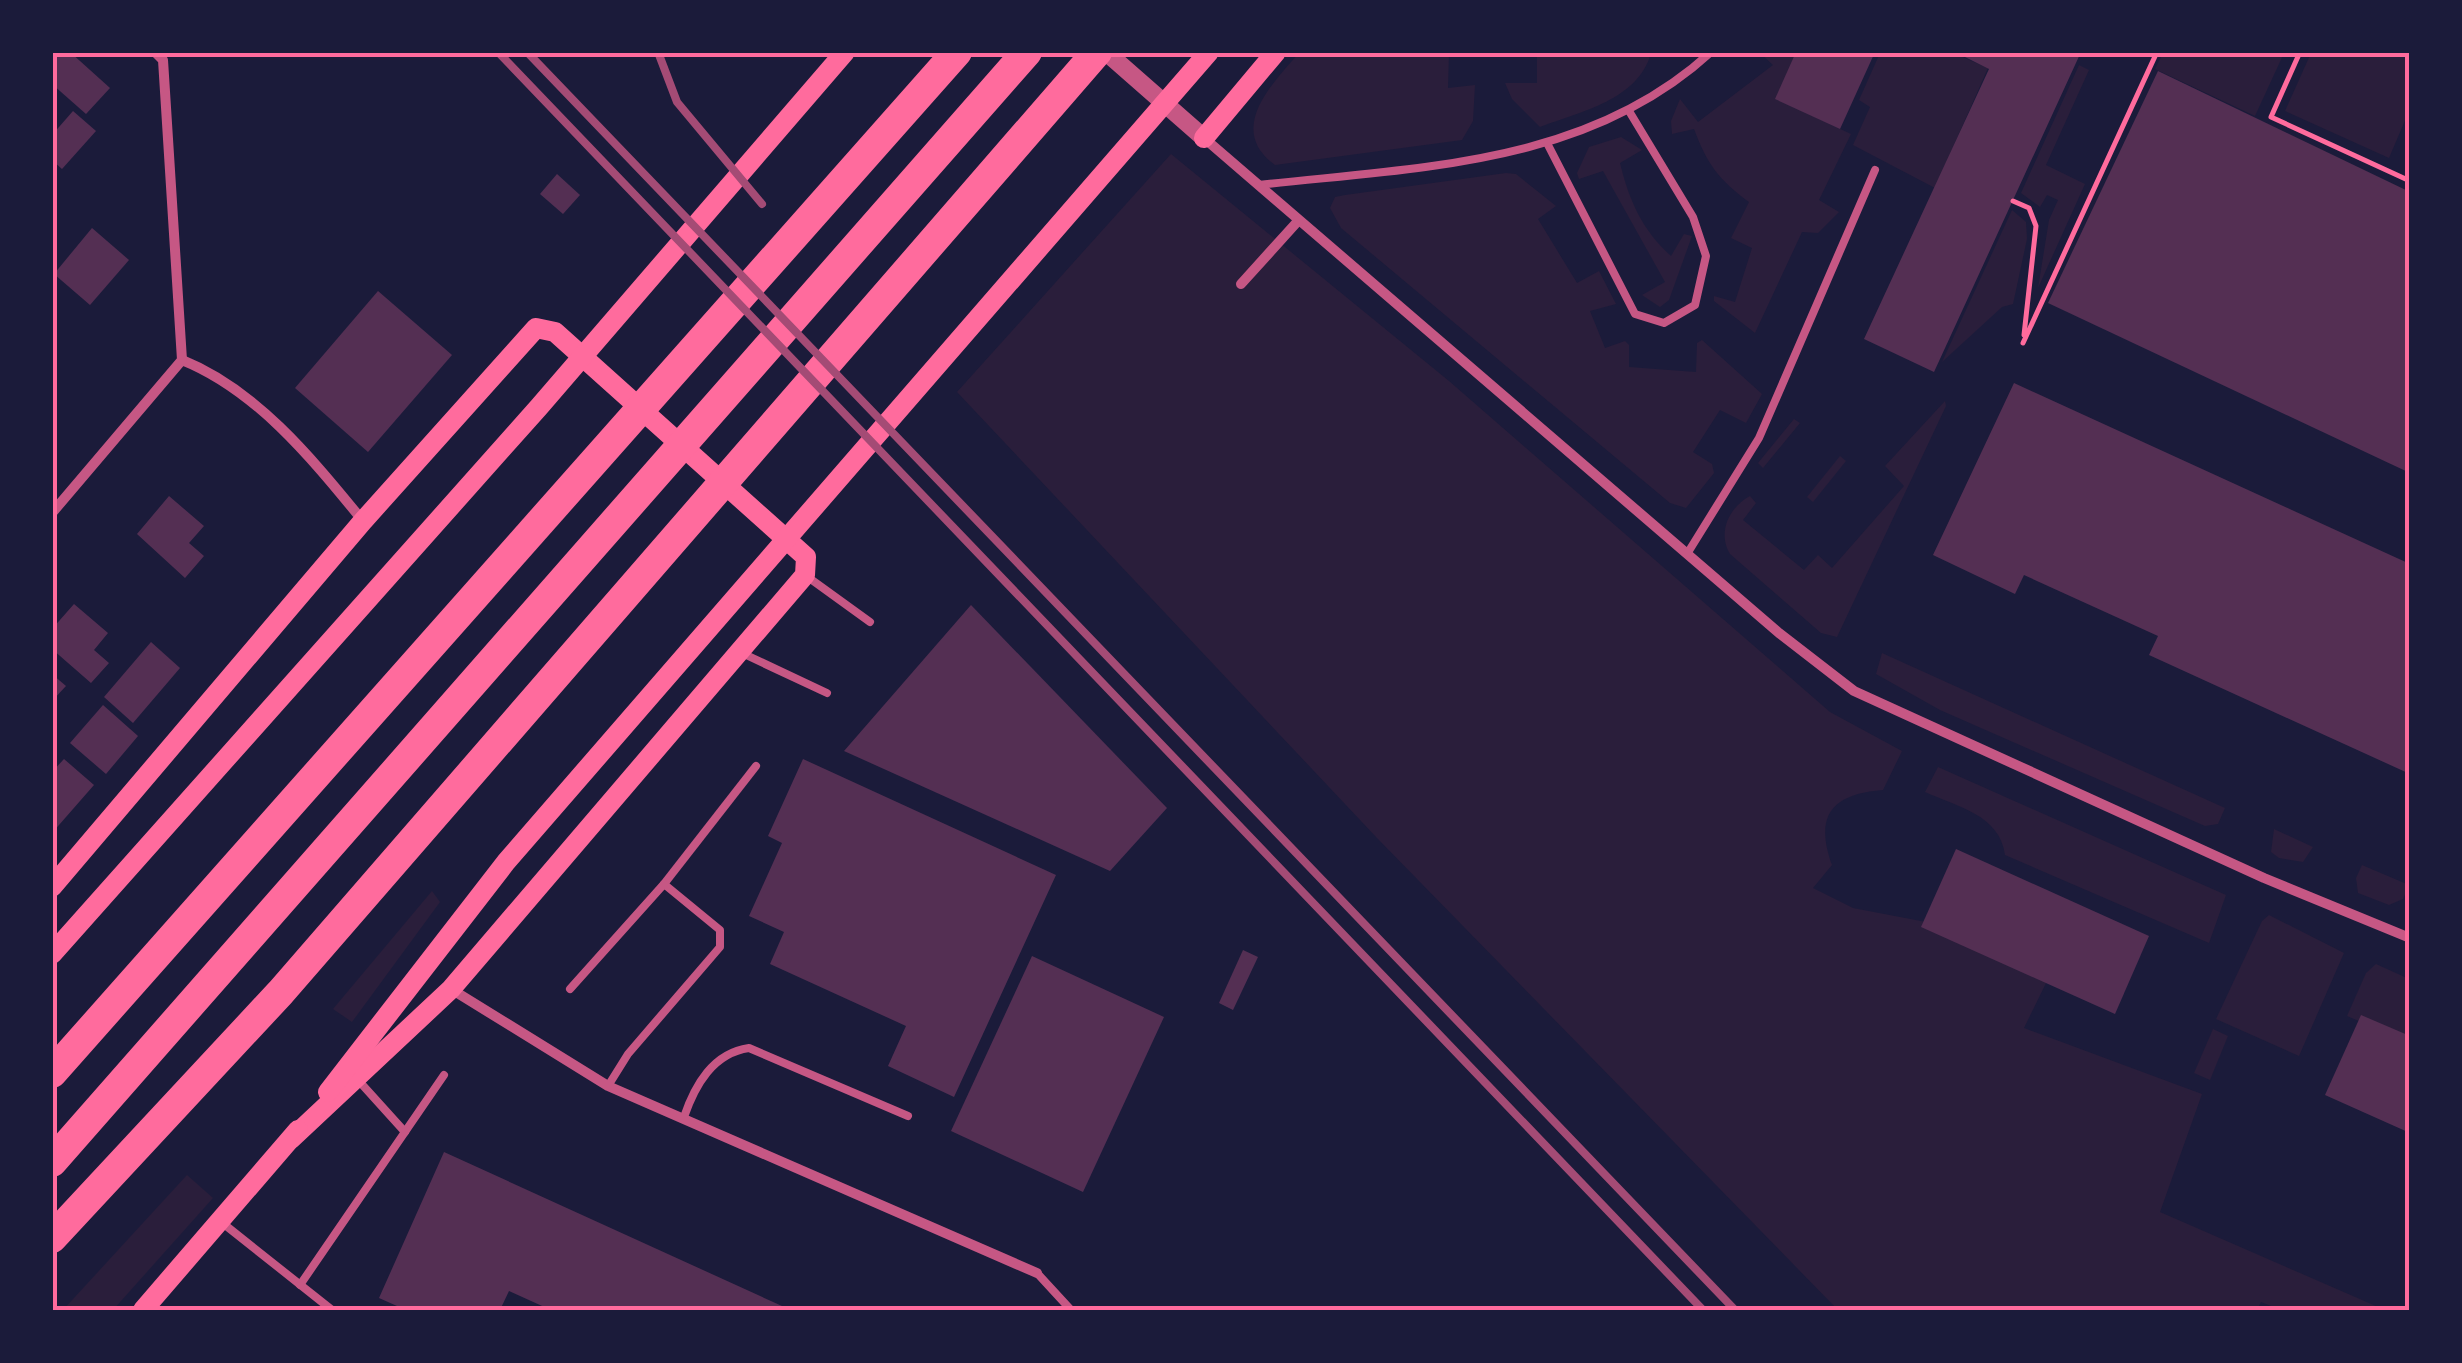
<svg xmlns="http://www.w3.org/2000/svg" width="2462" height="1363" viewBox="0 0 2462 1363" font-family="Overpass,sans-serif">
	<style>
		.green { fill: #2a1e3b }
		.building { fill: #542f53 }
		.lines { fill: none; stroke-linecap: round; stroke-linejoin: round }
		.path { stroke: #ff6b9d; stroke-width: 5 }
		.service { stroke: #c65784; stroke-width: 8 }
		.minor { stroke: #c65784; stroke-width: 10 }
		.tertiary { stroke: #c65784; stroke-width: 18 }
		.secondary { stroke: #ff6b9d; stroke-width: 20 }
		.motorway { stroke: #ff6b9d; stroke-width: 30 }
		.rail { stroke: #a44b75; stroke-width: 8 }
		.neatline { fill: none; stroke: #ff6b9d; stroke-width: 4 }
	</style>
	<rect width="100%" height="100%" fill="#1b1b3a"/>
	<g class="green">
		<path d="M 1300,52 L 1449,53 L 1448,88 L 1475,85 L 1473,121 L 1462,140 L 1275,165 C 1226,129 1272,84 1300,52 Z"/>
		<path d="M 1537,53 L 1537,52 L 1651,53 C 1638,100 1582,111 1540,127 L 1512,99 L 1505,83 L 1537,83 Z"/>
		<path d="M 1760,53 L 1798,53 L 1777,99 L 1851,134 L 1819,200 L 1839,212 L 1818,233 L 1802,232 L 1755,333 L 1714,301 L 1714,296 L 1735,302 L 1752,248 L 1731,238 L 1749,202 C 1719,180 1707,164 1694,129 L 1672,134 L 1671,121 L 1680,99 L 1698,122 L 1773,65 Z"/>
		<polygon points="1880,53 1953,53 1988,68 1935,188 1853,145 1870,107 1859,100"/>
		<polygon points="2163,53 2163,52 2284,53 2255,116 2155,69"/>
		<polygon points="2311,53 2409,53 2409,111 2389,158 2285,111"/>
		<polygon points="2079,65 2089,70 2046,165 2085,184 2038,288 2049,220 2058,200 2047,195 2040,207 2021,193"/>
		<path d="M 1621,137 L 1642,150 L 1620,163 C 1629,200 1642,230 1671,256 L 1684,234 L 1692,236 L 1669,300 L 1660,307 L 1642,295 L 1665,282 L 1603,171 L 1579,179 L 1577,173 L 1589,147 Z"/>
		<path d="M 1171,154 L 1449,381 L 1830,712 L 1902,751 L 1883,790 C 1832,794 1814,815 1832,865 L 1813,888 L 1853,908 L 1926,922 L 2047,981 L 2024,1028 L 2202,1094 L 2160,1212 L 2385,1310 L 2281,1310 L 2261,1302 L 2257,1310 L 1838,1310 L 1377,838 L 957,392 Z"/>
		<polygon points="1506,173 1516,174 1556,206 1538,219 1577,283 1599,271 1616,304 1590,311 1605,348 1625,341 1629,345 1629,367 1696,372 1697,343 1702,340 1762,394 1746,423 1720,410 1693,452 1712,464 1714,473 1686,508 1670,503 1341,228 1330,208 1335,197 1345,195"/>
		<polygon points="2012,210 2026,222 2027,239 2013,304 2002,307 1942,362"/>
		<path d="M 1945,401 L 1946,406 L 1837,637 L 1821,633 L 1730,554 C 1717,533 1729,507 1750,496 L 1756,503 L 1743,520 L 1804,570 L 1818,555 L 1832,568 L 1904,486 L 1885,466 Z"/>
		<polygon points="1794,419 1800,423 1763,468 1758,463"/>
		<polygon points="1840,456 1846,461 1813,502 1807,497"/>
		<polygon points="1882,653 2225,808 2218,824 2205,826 1940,710 1876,674"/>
		<path d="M 1938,767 L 2226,895 L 2209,943 L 2005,855 C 2000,815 1958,807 1925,792 Z"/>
		<polygon points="2274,829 2313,847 2303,862 2279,858 2271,852"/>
		<polygon points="2362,865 2409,885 2403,899 2389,905 2358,893 2356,878"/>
		<polygon points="432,891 440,902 352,1022 333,1009"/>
		<polygon points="2269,915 2344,953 2299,1056 2216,1019 2262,921"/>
		<polygon points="2376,964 2409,979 2409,1042 2347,1016 2366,973"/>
		<polygon points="2213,1029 2228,1036 2210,1080 2194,1073"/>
		<polygon points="187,1175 213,1198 113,1310 63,1310"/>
	</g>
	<g class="building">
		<polygon points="52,52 70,52 110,88 86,114 52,84"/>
		<polygon points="1796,52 1875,52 1840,129 1775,99"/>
		<polygon points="1955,52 2081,52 1934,372 1864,339 1989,69"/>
		<polygon points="2158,71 2410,192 2410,473 2048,303"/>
		<polygon points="73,111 96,131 62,169 52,160 52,135"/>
		<polygon points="557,174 580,195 563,214 540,194"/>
		<polygon points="92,228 129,260 90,305 54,274"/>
		<polygon points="378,291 452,355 368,452 295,388"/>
		<polygon points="2014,383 2410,564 2410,774 2149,655 2158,636 2024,575 2015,594 1933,555"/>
		<polygon points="169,496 204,526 189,543 204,556 185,578 137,534"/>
		<polygon points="74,604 108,633 94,650 109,663 91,683 52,649 52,629"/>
		<polygon points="971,605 1167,808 1110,871 844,751"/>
		<polygon points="151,642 180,668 133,723 104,697"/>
		<polygon points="52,674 66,686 52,701"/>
		<polygon points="103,705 138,736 106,774 70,743"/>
		<polygon points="64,759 94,785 52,833 52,772"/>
		<polygon points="803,759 1056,875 954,1097 888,1066 906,1026 770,964 784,932 749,916 782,843 768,836"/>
		<polygon points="1956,849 2149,936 2115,1014 1921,927"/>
		<polygon points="1243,950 1258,957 1233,1010 1219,1003"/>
		<polygon points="1032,956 1164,1017 1083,1192 951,1131"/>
		<polygon points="2361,1015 2410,1036 2410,1133 2325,1095"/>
		<polygon points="444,1152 782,1306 780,1310 551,1310 509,1291 500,1310 406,1310 379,1298"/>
	</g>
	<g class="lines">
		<g class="path">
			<polyline points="2300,52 2271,117 2410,181"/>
			<polyline points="2013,201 2029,208 2036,226 2024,335"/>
			<polyline points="2023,343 2157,52"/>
		</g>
		<g class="service">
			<polyline points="1547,143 1635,314 1664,323 1695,305 1706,256 1693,217 1629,111"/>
			<path d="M 1259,185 C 1417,167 1587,166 1711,52"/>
			<polyline points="1687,554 1759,438 1875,170"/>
			<polyline points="805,575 870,622"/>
			<polyline points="744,654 827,693"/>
			<polyline points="664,884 756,766"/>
			<polyline points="570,989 664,884 720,930 720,947 628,1054 608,1086"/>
			<polyline points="358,1080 405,1132"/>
			<path d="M 684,1117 C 695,1085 713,1053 749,1048 L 908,1116"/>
			<polyline points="220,1221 332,1310"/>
			<polyline points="1037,1273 1071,1310"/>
			<polyline points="300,1285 444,1075"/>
		</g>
		<g class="minor">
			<polyline points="1204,138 1779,633 1854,691 2264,878 2410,938"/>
			<polyline points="1241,284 1298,221"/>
			<path d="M 182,360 C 257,390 313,460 363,521"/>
			<polyline points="52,513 182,360 163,60 155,52"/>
			<polyline points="451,989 608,1086 1037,1273"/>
		</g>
		<polyline class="tertiary" points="1106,52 1204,138"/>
		<g class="secondary">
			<polyline points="1204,138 1276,52"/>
			<polyline points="52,887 363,521 536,328 555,332 806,557 805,575 451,989 291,1139"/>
			<polyline points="52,954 539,407 845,52"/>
			<polyline points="328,1092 506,862 1209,52"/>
			<polyline points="143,1310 298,1130"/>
		</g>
		<g class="motorway">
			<polyline points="52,1073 957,52"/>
			<polyline points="52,1162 1027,52"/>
			<polyline points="52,1238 281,992 1097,52"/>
		</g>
		<g class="rail">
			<polyline points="498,52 1703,1310"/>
			<polyline points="527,52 1735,1310"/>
			<polyline points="658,52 677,102 762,204"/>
		</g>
	</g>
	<rect width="2462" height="1363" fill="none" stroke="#1b1b3a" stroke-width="110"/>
	<rect x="55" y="55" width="2352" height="1253" class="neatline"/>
</svg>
